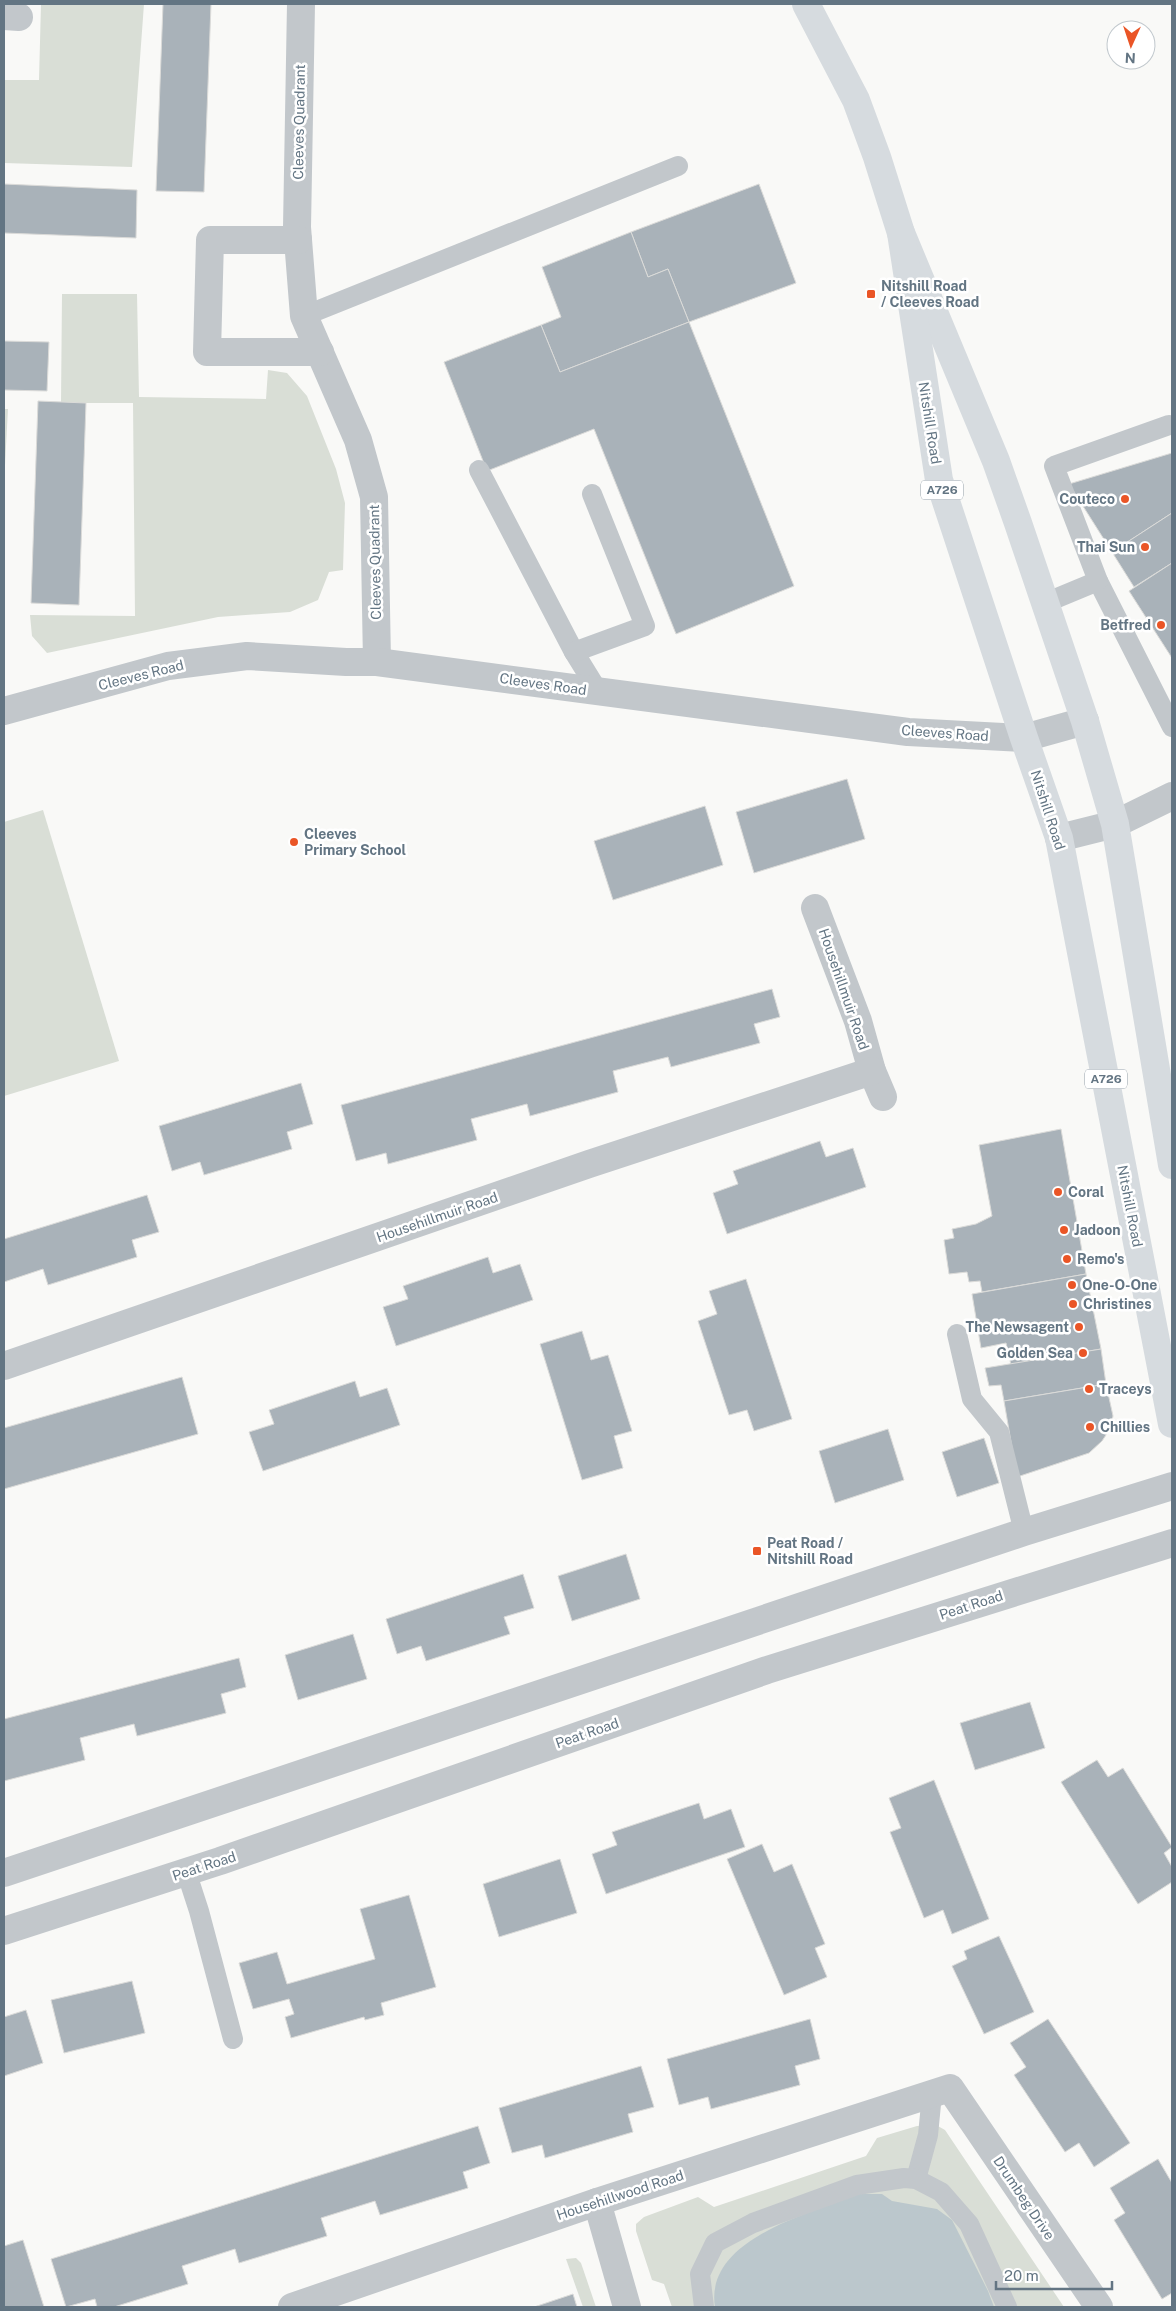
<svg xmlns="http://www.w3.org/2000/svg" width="1176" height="2311" viewBox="0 0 1176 2311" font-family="'Public Sans',sans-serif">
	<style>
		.green { fill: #d9ded6 }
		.water { fill: #bbc7cc }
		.building { fill: #a9b2b9; stroke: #dbdbd9 }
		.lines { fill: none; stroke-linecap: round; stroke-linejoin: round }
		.service { stroke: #c2c7cb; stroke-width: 20 }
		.minor { stroke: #c2c7cb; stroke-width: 28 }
		.tertiary { stroke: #c2c7cb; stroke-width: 28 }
		.primary { stroke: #d6dbdf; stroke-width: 28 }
		.poi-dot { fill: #ea5526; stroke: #fff; stroke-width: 2 }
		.labels { text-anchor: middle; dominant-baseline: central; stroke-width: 5; stroke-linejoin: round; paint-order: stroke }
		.shield { fill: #fff; stroke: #929ea8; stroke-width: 1 }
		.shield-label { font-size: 12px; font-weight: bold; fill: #637583 }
		.street-label { font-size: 14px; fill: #637583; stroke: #fff }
		.poi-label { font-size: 14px; font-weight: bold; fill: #637583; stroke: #fff; text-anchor: start }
	</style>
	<rect width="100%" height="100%" fill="#f9f9f7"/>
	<g class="green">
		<polygon points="41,4 144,4 132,167 4,163 4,80 39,80"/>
		<polygon points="62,294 137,294 139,397 266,399 268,370 287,373 307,396 336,469 345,503 343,570 329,572 318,600 290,612 218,617 47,653 32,636 30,615 135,616 133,403 61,403"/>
		<polygon points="4,409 8,409 5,465 4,465"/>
		<polygon points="43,810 119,1061 4,1096 4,822"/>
		<polygon points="936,2125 945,2130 1064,2307 672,2307 664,2284 652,2280 636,2231 636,2224 644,2217 698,2197 714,2207 866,2156 877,2138 917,2126"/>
		<polygon points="576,2258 581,2263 596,2307 583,2307 566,2259"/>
	</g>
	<path class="water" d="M 859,2194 L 882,2194 L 892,2201 L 937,2209 L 952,2220 L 988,2291 L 994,2307 L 715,2307 C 704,2239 811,2213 859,2194 Z"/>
	<g class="building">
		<polygon points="163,4 211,4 204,192 156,191"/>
		<polygon points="4,184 137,190 136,238 4,233"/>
		<polygon points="759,184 796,283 689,322 668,269 648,277 631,232"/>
		<polygon points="631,232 648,277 668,269 689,322 560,372 541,325 561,317 542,267"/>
		<polygon points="689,322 794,586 676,634 594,429 487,471 444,362 541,325 560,372"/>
		<polygon points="4,341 49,342 47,391 4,390"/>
		<polygon points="38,401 86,403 79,605 31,603"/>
		<polygon points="1172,453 1172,513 1112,552 1069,484"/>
		<polygon points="1172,513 1172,563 1134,587 1112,552"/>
		<polygon points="1172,563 1172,658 1129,591"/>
		<polygon points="847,779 865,839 754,873 736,812"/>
		<polygon points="705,806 723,865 613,900 594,841"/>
		<polygon points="772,989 780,1017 754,1024 760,1043 671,1067 668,1057 613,1071 618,1092 530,1116 527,1104 471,1119 477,1140 388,1164 386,1153 356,1161 341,1105"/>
		<polygon points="301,1083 313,1124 287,1132 292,1149 204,1175 200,1162 172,1171 159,1126"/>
		<polygon points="1061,1129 1086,1274 982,1292 980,1281 969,1282 967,1272 949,1274 944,1240 954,1238 952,1229 976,1224 992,1216 979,1145"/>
		<polygon points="820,1141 826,1157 853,1148 866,1187 727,1234 713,1193 738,1184 733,1171"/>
		<polygon points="147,1195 159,1232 132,1240 137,1257 48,1285 43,1269 4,1282 4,1239"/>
		<polygon points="488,1257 493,1273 520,1264 533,1300 396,1346 383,1307 408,1299 403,1286"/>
		<polygon points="1086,1274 1101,1349 1011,1365 1006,1343 981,1348 972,1294"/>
		<polygon points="746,1279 792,1419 754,1431 747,1410 729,1415 698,1321 717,1314 709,1291"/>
		<polygon points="582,1331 591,1360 608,1355 632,1431 614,1436 623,1468 582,1480 540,1344"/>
		<polygon points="1101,1349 1106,1384 1004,1401 1001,1385 989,1386 985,1368"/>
		<polygon points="182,1377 198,1434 4,1489 4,1428"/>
		<polygon points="355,1381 360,1397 387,1388 400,1425 263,1471 249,1432 274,1424 269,1410"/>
		<polygon points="1106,1384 1113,1416 1110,1429 1102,1441 1089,1453 1017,1477 1004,1401"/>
		<polygon points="888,1429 904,1480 835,1503 819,1451"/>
		<polygon points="984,1438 999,1483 957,1497 942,1452"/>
		<polygon points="626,1554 640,1599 572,1621 558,1576"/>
		<polygon points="523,1574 534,1608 504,1617 510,1634 426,1661 421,1646 397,1654 386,1619"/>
		<polygon points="353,1634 367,1679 298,1700 285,1655"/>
		<polygon points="239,1658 246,1687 221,1694 226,1713 137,1736 134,1724 80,1738 85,1760 4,1781 4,1719"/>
		<polygon points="1030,1702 1045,1748 975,1770 960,1723"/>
		<polygon points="1097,1760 1108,1777 1123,1768 1172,1847 1164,1853 1172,1867 1172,1882 1138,1904 1061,1782"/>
		<polygon points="934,1780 989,1919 952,1934 943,1910 924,1918 890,1832 901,1828 889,1798"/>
		<polygon points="699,1803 704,1819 731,1809 745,1847 606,1894 592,1854 617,1845 612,1832"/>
		<polygon points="762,1844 774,1872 792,1864 825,1944 815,1948 827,1977 784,1995 727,1859"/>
		<polygon points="560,1859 577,1913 499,1937 483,1884"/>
		<polygon points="409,1895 436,1987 381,2003 384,2015 365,2020 364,2017 291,2038 285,2017 294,2014 289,1999 253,2009 239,1963 277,1952 287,1984 375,1959 360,1909"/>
		<polygon points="999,1936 1034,2012 984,2034 952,1966 967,1959 964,1951"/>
		<polygon points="132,1981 145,2033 64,2053 51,2000"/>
		<polygon points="26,2010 43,2063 4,2076 4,2017"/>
		<polygon points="810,2019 820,2059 795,2066 800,2085 711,2109 708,2097 679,2105 667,2059"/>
		<polygon points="1048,2019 1130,2143 1094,2167 1079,2143 1065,2152 1014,2075 1026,2067 1010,2043"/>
		<polygon points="641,2066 654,2107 628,2114 633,2132 545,2158 542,2145 512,2153 499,2108"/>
		<polygon points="478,2126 490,2163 463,2172 468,2188 380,2215 375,2201 321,2218 327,2236 239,2263 235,2249 182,2266 188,2284 114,2307 97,2307 95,2299 66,2307 51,2259"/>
		<polygon points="1158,2159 1172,2183 1172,2293 1162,2299 1114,2220 1125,2213 1110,2188"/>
		<polygon points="23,2240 44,2307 4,2307 4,2246"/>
		<polygon points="573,2294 577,2307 534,2307"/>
	</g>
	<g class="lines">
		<g class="service">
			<polyline points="304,316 678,166"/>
			<polyline points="479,470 574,652 598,691"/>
			<polyline points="1098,581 1172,727"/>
			<polyline points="1045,603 1098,581 1054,466 1169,425"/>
			<polyline points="574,652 645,626 592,494"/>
			<polyline points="957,1334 972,1399 999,1432 1024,1532"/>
			<polyline points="186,1871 199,1911 233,2039"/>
			<polyline points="916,2179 928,2135 932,2094"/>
			<polyline points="704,2307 700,2274 715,2243 753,2223 857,2185 904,2178 916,2179 941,2192 969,2224 1007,2307"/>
		</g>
		<g class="minor">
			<polyline points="301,4 297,227 304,316 358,440 374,497 377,662"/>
			<polyline points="4,16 19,17"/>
			<polyline points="298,240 210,240 207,352 320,352"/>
			<polyline points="4,711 168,666 247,656 346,662 377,662 908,732 1024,738 1085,721"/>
			<polyline points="1059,838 1115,824 1172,796"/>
			<polyline points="815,908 858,1021 872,1071 883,1097"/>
			<polyline points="4,1366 589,1164 872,1071"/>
			<polyline points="597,2202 627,2307"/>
			<polyline points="292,2307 597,2202 950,2088 1099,2307"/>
		</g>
		<g class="tertiary">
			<polyline points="4,1873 1024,1532 1172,1486"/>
			<polyline points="4,1931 220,1861 767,1670 1172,1543"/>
		</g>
		<g class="primary">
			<polyline points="806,4 856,100 877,157 901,233 996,461 1018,523 1085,721 1115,824 1172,1165"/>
			<polyline points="901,233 939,480 1024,738 1059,838 1172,1424"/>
		</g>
	</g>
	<g class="poi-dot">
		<rect x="866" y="289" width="10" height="10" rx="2.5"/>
		<circle cx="1125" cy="499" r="5"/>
		<circle cx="1145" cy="547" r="5"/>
		<circle cx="1161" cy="625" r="5"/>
		<circle cx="294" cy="842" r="5"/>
		<circle cx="1058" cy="1192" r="5"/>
		<circle cx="1064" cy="1230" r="5"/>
		<circle cx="1067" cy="1259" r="5"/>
		<circle cx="1072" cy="1285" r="5"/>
		<circle cx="1073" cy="1304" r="5"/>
		<circle cx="1079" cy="1327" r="5"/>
		<circle cx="1083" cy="1353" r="5"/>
		<circle cx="1089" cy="1389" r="5"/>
		<circle cx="1090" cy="1427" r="5"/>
		<rect x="752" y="1546" width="10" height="10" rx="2.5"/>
	</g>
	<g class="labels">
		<g class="shield">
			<rect x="921" y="480.5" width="42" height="19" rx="4"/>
			<rect x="1085" y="1069.5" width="42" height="19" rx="4"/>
		</g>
		<g class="shield-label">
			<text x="942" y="490">A726</text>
			<text x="1106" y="1079">A726</text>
		</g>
		<g class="street-label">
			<text transform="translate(299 122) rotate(-89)">Cleeves Quadrant</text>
			<text transform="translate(930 423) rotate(81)">Nitshill Road</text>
			<text transform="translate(375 562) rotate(-91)">Cleeves Quadrant</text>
			<text transform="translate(141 675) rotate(-14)">Cleeves Road</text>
			<text transform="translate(543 684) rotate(8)">Cleeves Road</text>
			<text transform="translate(945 733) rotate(4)">Cleeves Road</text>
			<text transform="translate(1048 810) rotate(72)">Nitshill Road</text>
			<text transform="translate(844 989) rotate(71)">Househillmuir Road</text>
			<text transform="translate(1130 1206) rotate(79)">Nitshill Road</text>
			<text transform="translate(437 1217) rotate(-19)">Househillmuir Road</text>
			<text transform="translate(971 1605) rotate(-18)">Peat Road</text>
			<text transform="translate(587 1733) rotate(-19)">Peat Road</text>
			<text transform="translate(204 1866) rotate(-18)">Peat Road</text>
			<text transform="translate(620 2195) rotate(-18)">Househillwood Road</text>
			<text transform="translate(1024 2198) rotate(56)">Drumbeg Drive</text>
		</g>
		<g class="poi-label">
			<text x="881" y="286">Nitshill Road<tspan x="881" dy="16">/ Cleeves Road</tspan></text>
			<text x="1115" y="499" text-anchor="end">Couteco</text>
			<text x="1135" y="547" text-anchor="end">Thai Sun</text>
			<text x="1151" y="625" text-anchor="end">Betfred</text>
			<text x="304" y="834">Cleeves<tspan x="304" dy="16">Primary School</tspan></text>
			<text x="1068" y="1192">Coral</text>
			<text x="1074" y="1230">Jadoon</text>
			<text x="1077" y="1259">Remo's</text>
			<text x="1082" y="1285">One-O-One</text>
			<text x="1083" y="1304">Christines</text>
			<text x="1069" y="1327" text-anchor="end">The Newsagent</text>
			<text x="1073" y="1353" text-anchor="end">Golden Sea</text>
			<text x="1099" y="1389">Traceys</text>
			<text x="1100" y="1427">Chillies</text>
			<text x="767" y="1543">Peat Road /<tspan x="767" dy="16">Nitshill Road</tspan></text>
		</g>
	</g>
	<rect width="1176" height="2311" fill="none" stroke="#637583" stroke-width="10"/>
	<g transform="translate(1131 45) rotate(183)"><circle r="24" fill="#ffffff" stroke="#c1c8cd"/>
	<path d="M0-4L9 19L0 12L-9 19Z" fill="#ea5526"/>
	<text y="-8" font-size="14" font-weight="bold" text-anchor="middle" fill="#637583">N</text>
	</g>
	<path d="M996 2281v8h116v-8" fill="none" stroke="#637583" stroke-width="2.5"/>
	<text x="1004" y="2281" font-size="15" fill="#637583" stroke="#ffffff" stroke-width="4" paint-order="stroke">20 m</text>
</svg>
